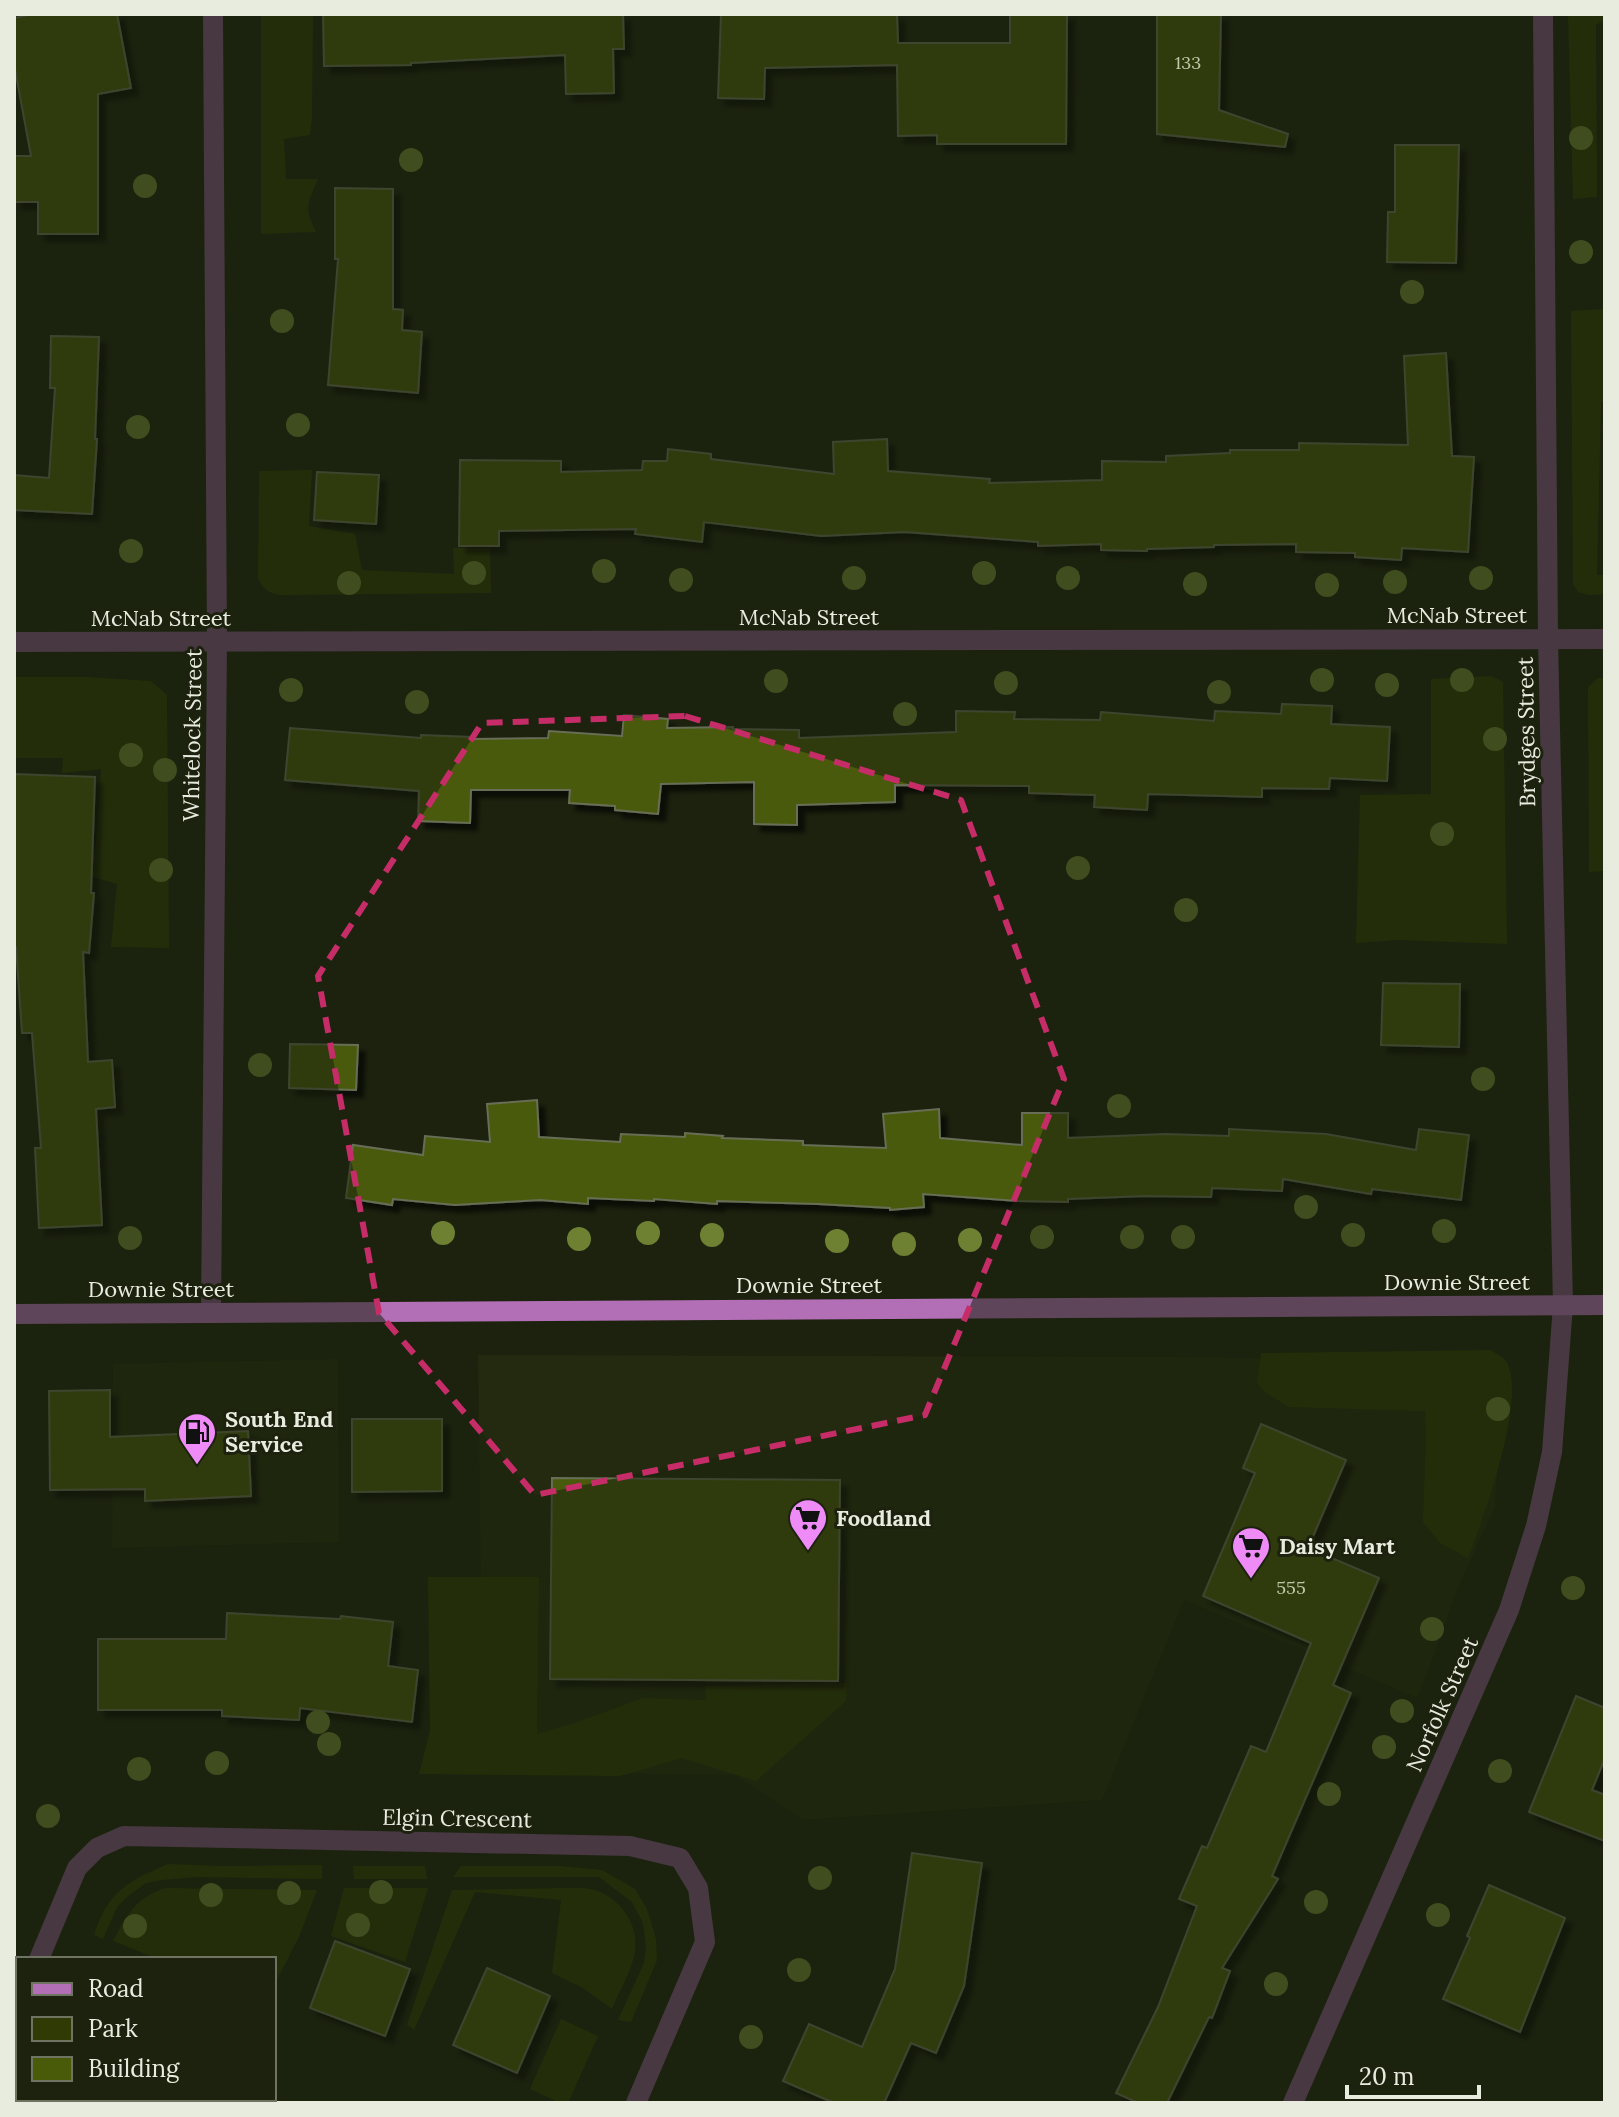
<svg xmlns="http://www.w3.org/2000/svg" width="1619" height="2117" viewBox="0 0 1619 2117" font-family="Lora,serif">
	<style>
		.built { fill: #232a0f }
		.green { fill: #2f3a05 }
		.building { fill: #495a08; stroke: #676e57; stroke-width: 2; filter: url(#shadow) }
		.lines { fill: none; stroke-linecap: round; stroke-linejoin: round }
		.minor { stroke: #7c537f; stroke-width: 20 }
		.tertiary { stroke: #7c537f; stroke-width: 20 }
		.secondary { stroke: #b26fb6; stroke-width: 20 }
		.tree { fill: #6e8132 }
		.marked { fill: none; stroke: #c62d68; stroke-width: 6; stroke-dasharray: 16 10; stroke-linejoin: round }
		.labels { text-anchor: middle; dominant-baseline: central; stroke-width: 6; stroke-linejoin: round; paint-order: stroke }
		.number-label { font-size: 18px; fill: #c0c8a9 }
		.street-label { font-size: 22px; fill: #e8ecdf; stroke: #1c220e }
		.poi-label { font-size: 22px; font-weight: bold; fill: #e8ecdf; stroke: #1c220e; text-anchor: start }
	</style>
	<defs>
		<filter id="shadow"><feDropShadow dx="7" dy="7" stdDeviation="2" flood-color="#0009"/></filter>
	</defs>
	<rect width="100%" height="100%" fill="#1c220e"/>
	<g class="built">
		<polygon points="478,1355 1190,1357 1504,1363 1495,1507 1458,1588 1418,1698 1184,1600 1102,1800 803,1820 735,1775 483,1772"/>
		<polygon points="338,1359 339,1542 112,1548 113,1364"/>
	</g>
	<g class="green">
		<path d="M 261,14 L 313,14 L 312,118 L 310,135 L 284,139 L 286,179 L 318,179 C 307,205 304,207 316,232 L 261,234 Z"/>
		<polygon points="1568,14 1605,14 1605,20 1596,25 1597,197 1573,199"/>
		<polygon points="1605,309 1605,401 1601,402 1597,575 1605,575 1605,594 1589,595 1578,592 1573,584 1571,311"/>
		<path d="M 312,470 L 309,526 L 355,534 L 362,570 L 454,574 L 453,548 L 490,548 L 491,593 L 281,595 C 268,593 264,590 258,578 L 259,471 Z"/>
		<polygon points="1491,676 1503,682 1507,944 1397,940 1356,943 1360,795 1431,794 1431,679"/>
		<polygon points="14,677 88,677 151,681 167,695 169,948 111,947 117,884 90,876 96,844 101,769 62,773 63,758 14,758"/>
		<polygon points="1598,678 1605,678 1605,871 1589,872 1588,687"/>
		<path d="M 1491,1350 C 1495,1353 1503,1357 1506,1361 C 1528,1396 1483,1520 1468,1558 L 1440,1543 L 1423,1522 L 1426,1439 L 1425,1411 L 1289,1407 L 1265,1392 L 1257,1383 L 1261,1353 Z"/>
		<polygon points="428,1577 539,1577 537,1734 572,1724 643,1698 706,1700 705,1686 847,1683 846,1701 756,1781 682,1758 620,1776 419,1774 430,1731"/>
		<path d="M 168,1864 L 220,1866 L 322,1865 L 322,1879 L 197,1877 L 162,1880 L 146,1883 L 128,1896 L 117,1907 L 103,1939 L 94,1935 C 108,1891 128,1881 168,1864 Z"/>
		<polygon points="353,1866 425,1866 427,1879 354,1879"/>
		<polygon points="461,1866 560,1866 602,1870 635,1889 647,1909 656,1939 657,1960 631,2022 618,2020 644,1963 646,1948 643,1923 632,1902 599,1877 453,1877"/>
		<path d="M 165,1888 L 317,1890 L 299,1937 L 274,1985 L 274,1959 L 158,1959 L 113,1941 C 128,1914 134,1899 165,1888 Z"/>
		<polygon points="344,1888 428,1888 405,1962 331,1936"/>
		<path d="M 566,1888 C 576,1888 588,1887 598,1891 C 621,1900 639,1925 635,1951 C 633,1968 619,1992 612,2009 L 583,1988 L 552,1973 L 561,1900 L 475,1892 L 414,2030 L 407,2025 L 452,1890 Z"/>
		<polygon points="561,2019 598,2036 568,2103 560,2103 530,2089"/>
	</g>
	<g class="building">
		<polygon points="33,14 117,14 131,88 98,94 98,234 38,234 38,202 14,202 14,156 31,156 14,64 14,18"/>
		<polygon points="323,14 623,14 624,49 613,49 614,93 566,94 565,55 411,63 411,65 324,66"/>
		<polygon points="721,14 897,14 898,43 1010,43 1010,14 1067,14 1066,144 937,144 937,135 898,136 897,65 765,68 764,99 718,98"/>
		<polygon points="1157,14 1221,14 1219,110 1288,134 1285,147 1157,134"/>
		<polygon points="1395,145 1459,145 1456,263 1387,262 1388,212 1395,212"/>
		<polygon points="335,188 393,189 393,309 403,310 402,330 422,332 418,393 328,385 338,259 335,259"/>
		<polygon points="51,336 99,337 95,439 97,439 92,514 14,510 14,475 49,478 55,388 50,388"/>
		<polygon points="1446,353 1452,456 1474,457 1468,552 1402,548 1401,560 1355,557 1355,553 1296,552 1296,544 1214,545 1214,547 1147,549 1147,551 1101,550 1101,544 1038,546 1038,542 905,532 821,536 704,522 702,542 635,534 636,529 499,531 499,546 459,546 460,460 561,461 561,472 642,470 643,461 667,461 668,449 711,454 711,459 834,474 833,442 887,439 888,471 990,479 989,483 1102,480 1102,461 1166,462 1166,456 1230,453 1230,450 1299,450 1299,443 1408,445 1404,356"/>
		<polygon points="317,472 379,475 376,524 314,520"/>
		<polygon points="1282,704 1332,706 1331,724 1390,727 1387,781 1330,778 1329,789 1262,788 1262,797 1148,794 1147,810 1094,807 1095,795 1029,793 1029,786 895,785 895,802 797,805 797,825 754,824 754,782 661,784 658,814 615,810 615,806 569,803 570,790 471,790 470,823 418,821 419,791 285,780 290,728 421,738 421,735 473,737 473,739 548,738 549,731 622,736 624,715 668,719 667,728 733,727 733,729 799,730 799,738 956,732 956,711 1015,712 1014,719 1100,720 1101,712 1214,721 1215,711 1281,714"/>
		<polygon points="14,774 95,777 91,893 94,893 89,953 83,952 88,1062 112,1060 115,1107 96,1109 102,1225 39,1228 35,1148 41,1148 32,1033 22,1033 16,947 14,947"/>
		<polygon points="1383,983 1460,984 1459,1047 1381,1045"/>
		<polygon points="290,1044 358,1045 356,1090 289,1088"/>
		<polygon points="537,1100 539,1137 620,1142 621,1134 685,1137 685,1133 723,1136 722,1138 803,1141 803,1145 886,1148 883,1114 939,1109 940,1138 1022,1145 1022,1113 1068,1113 1068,1138 1165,1134 1229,1136 1229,1129 1326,1134 1416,1150 1419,1129 1469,1135 1461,1200 1372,1189 1371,1194 1283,1179 1282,1191 1212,1188 1211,1197 1146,1196 1068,1199 1068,1202 1018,1201 923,1194 924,1207 890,1210 890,1208 818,1204 717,1201 717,1204 654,1199 654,1201 588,1198 588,1204 540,1200 455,1205 393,1199 392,1205 346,1198 353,1145 423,1155 425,1136 490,1142 487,1104"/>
		<polygon points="110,1390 110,1437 248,1431 251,1496 145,1501 145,1489 50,1490 49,1391"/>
		<polygon points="352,1419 442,1419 442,1491 352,1492"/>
		<polygon points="1261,1424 1346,1460 1308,1548 1379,1578 1333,1685 1351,1693 1272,1876 1278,1879 1222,1968 1230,1971 1212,2018 1209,2017 1167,2103 1138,2103 1116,2093 1158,2007 1197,1906 1179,1899 1202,1846 1207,1848 1251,1746 1266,1752 1311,1643 1203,1596 1255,1473 1243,1468"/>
		<polygon points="552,1478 840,1480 838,1681 550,1679"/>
		<polygon points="227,1613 340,1619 341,1616 393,1622 388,1666 418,1670 412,1722 300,1708 299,1720 222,1716 222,1710 98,1710 98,1639 226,1639"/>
		<polygon points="1576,1696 1605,1708 1605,1758 1592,1790 1605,1795 1605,1841 1529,1812"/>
		<polygon points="912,1853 982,1863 964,1986 936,2053 911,2043 884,2103 834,2103 783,2081 809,2024 862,2047 895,1969"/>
		<polygon points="1489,1885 1565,1918 1520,2032 1443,1999 1470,1938 1467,1936"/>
		<polygon points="335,1941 410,1969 385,2036 310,2008"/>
		<polygon points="487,1968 550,1996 517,2073 453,2045"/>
	</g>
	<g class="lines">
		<g class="minor">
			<polyline points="1543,14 1548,639 1563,1305"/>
			<polyline points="14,642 1605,639"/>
			<polyline points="211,1313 217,642 213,14"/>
			<polyline points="39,1959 77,1868 97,1848 124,1836 630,1846 680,1858 698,1888 705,1942 636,2103"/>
			<polyline points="14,2013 18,2004"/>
		</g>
		<polyline class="tertiary" points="1293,2103 1509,1610 1536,1526 1552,1452 1563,1305"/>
		<polyline class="secondary" points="14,1314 1605,1305"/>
	</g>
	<g class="tree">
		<circle cx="1581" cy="138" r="12"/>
		<circle cx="411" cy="160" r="12"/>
		<circle cx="145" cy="186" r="12"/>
		<circle cx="1581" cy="252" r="12"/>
		<circle cx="1412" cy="292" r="12"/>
		<circle cx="282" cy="321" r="12"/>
		<circle cx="298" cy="425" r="12"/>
		<circle cx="138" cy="427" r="12"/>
		<circle cx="131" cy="551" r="12"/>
		<circle cx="604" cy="571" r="12"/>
		<circle cx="474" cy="573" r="12"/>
		<circle cx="984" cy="573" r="12"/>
		<circle cx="854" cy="578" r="12"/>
		<circle cx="1068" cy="578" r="12"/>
		<circle cx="1481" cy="578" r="12"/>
		<circle cx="681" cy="580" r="12"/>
		<circle cx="1395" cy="582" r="12"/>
		<circle cx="349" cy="583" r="12"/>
		<circle cx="1195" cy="584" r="12"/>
		<circle cx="1327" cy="585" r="12"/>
		<circle cx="1322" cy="680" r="12"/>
		<circle cx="1462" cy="680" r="12"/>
		<circle cx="776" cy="681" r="12"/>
		<circle cx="1006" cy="683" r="12"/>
		<circle cx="1387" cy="685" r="12"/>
		<circle cx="291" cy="690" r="12"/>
		<circle cx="1219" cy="692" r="12"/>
		<circle cx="417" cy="702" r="12"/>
		<circle cx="905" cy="714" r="12"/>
		<circle cx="1495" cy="739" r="12"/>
		<circle cx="131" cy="755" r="12"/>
		<circle cx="165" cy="770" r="12"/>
		<circle cx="1442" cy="834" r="12"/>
		<circle cx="1078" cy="868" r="12"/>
		<circle cx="161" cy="870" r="12"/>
		<circle cx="1186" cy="910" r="12"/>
		<circle cx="260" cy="1065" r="12"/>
		<circle cx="1483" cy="1079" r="12"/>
		<circle cx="1119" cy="1106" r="12"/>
		<circle cx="1306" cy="1207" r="12"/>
		<circle cx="1444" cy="1231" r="12"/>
		<circle cx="443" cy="1233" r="12"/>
		<circle cx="648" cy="1233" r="12"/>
		<circle cx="712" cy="1235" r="12"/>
		<circle cx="1353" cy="1235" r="12"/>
		<circle cx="1042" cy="1237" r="12"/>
		<circle cx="1132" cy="1237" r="12"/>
		<circle cx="1183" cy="1237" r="12"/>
		<circle cx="130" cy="1238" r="12"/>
		<circle cx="579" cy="1239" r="12"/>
		<circle cx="970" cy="1240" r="12"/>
		<circle cx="837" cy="1241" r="12"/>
		<circle cx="904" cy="1244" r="12"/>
		<circle cx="1498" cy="1409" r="12"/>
		<circle cx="1573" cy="1588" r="12"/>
		<circle cx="1432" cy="1629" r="12"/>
		<circle cx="1402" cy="1711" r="12"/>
		<circle cx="318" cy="1722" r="12"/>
		<circle cx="329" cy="1744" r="12"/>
		<circle cx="1384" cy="1747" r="12"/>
		<circle cx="217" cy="1763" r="12"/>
		<circle cx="139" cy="1769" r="12"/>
		<circle cx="1500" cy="1771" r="12"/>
		<circle cx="1329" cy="1794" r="12"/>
		<circle cx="48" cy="1816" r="12"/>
		<circle cx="820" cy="1878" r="12"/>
		<circle cx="381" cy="1892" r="12"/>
		<circle cx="289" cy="1893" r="12"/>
		<circle cx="211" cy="1895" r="12"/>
		<circle cx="1316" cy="1902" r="12"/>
		<circle cx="1438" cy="1915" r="12"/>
		<circle cx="358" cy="1925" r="12"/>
		<circle cx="135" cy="1926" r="12"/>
		<circle cx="799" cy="1970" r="12"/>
		<circle cx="1276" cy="1984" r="12"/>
		<circle cx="751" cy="2037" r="12"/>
	</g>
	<path d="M0 0H1619V2117H0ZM 685,716 L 961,800 L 1064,1079 L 925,1415 L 535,1495 L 379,1313 L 318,976 L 482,723 Z" fill="#1c220e" fill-opacity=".55" fill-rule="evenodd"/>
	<path class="marked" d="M 685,716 L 961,800 L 1064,1079 L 925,1415 L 535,1495 L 379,1313 L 318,976 L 482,723 Z"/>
	<defs>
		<symbol id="fuel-pin" viewBox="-11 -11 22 30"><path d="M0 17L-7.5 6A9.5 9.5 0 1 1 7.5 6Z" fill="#ef8bf7" stroke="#1c220e"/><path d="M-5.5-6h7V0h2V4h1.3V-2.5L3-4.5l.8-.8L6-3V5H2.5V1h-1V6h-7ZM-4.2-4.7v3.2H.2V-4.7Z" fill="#111"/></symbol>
		<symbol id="supermarket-pin" viewBox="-11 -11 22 30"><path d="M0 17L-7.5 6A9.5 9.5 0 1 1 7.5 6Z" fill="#ef8bf7" stroke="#1c220e"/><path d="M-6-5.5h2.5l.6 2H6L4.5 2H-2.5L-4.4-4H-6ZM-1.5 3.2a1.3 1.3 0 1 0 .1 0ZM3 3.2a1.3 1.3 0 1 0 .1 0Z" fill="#111"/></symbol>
	</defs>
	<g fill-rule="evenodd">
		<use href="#fuel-pin" x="175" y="1410" width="44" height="60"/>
		<use href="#supermarket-pin" x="786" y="1496" width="44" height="60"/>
		<use href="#supermarket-pin" x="1229" y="1524" width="44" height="60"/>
	</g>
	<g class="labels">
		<g class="number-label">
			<text x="1188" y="62">133</text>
			<text x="1291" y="1587">555</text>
		</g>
		<g class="street-label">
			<text x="1457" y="615">McNab Street</text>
			<text x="809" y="617">McNab Street</text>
			<text x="161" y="618">McNab Street</text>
			<text transform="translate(1526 732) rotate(-91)">Brydges Street</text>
			<text transform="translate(192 735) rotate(-89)">Whitelock Street</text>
			<text x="1457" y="1282">Downie Street</text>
			<text x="809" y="1285">Downie Street</text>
			<text x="161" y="1289">Downie Street</text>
			<text transform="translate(1442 1704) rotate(-66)">Norfolk Street</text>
			<text transform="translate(457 1818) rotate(1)">Elgin Crescent</text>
		</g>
		<g class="poi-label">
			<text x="225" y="1419">South End<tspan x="225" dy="25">Service</tspan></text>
			<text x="836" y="1518">Foodland</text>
			<text x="1279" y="1546">Daisy Mart</text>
		</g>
	</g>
	<rect width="1619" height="2117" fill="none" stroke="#e8ecdf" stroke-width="32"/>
	<rect x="16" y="1957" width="260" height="144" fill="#1c220e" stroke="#6e7362" stroke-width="2"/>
	<rect x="32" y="1983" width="40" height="12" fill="#b26fb6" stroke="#6e7362" stroke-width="2"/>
	<text x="88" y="1997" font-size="24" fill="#e8ecdf">Road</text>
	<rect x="32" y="2017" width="40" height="24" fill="#2f3a05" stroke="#6e7362" stroke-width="2"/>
	<text x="88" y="2037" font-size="24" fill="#e8ecdf">Park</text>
	<rect x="32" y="2057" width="40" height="24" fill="#495a08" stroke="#6e7362" stroke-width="2"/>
	<text x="88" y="2077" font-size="24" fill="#e8ecdf">Building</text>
	<path d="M1347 2085v12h132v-12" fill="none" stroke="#e8ecdf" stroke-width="4"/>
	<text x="1359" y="2085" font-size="24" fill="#e8ecdf" stroke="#1c220e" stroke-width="6" paint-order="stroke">20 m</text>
</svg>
